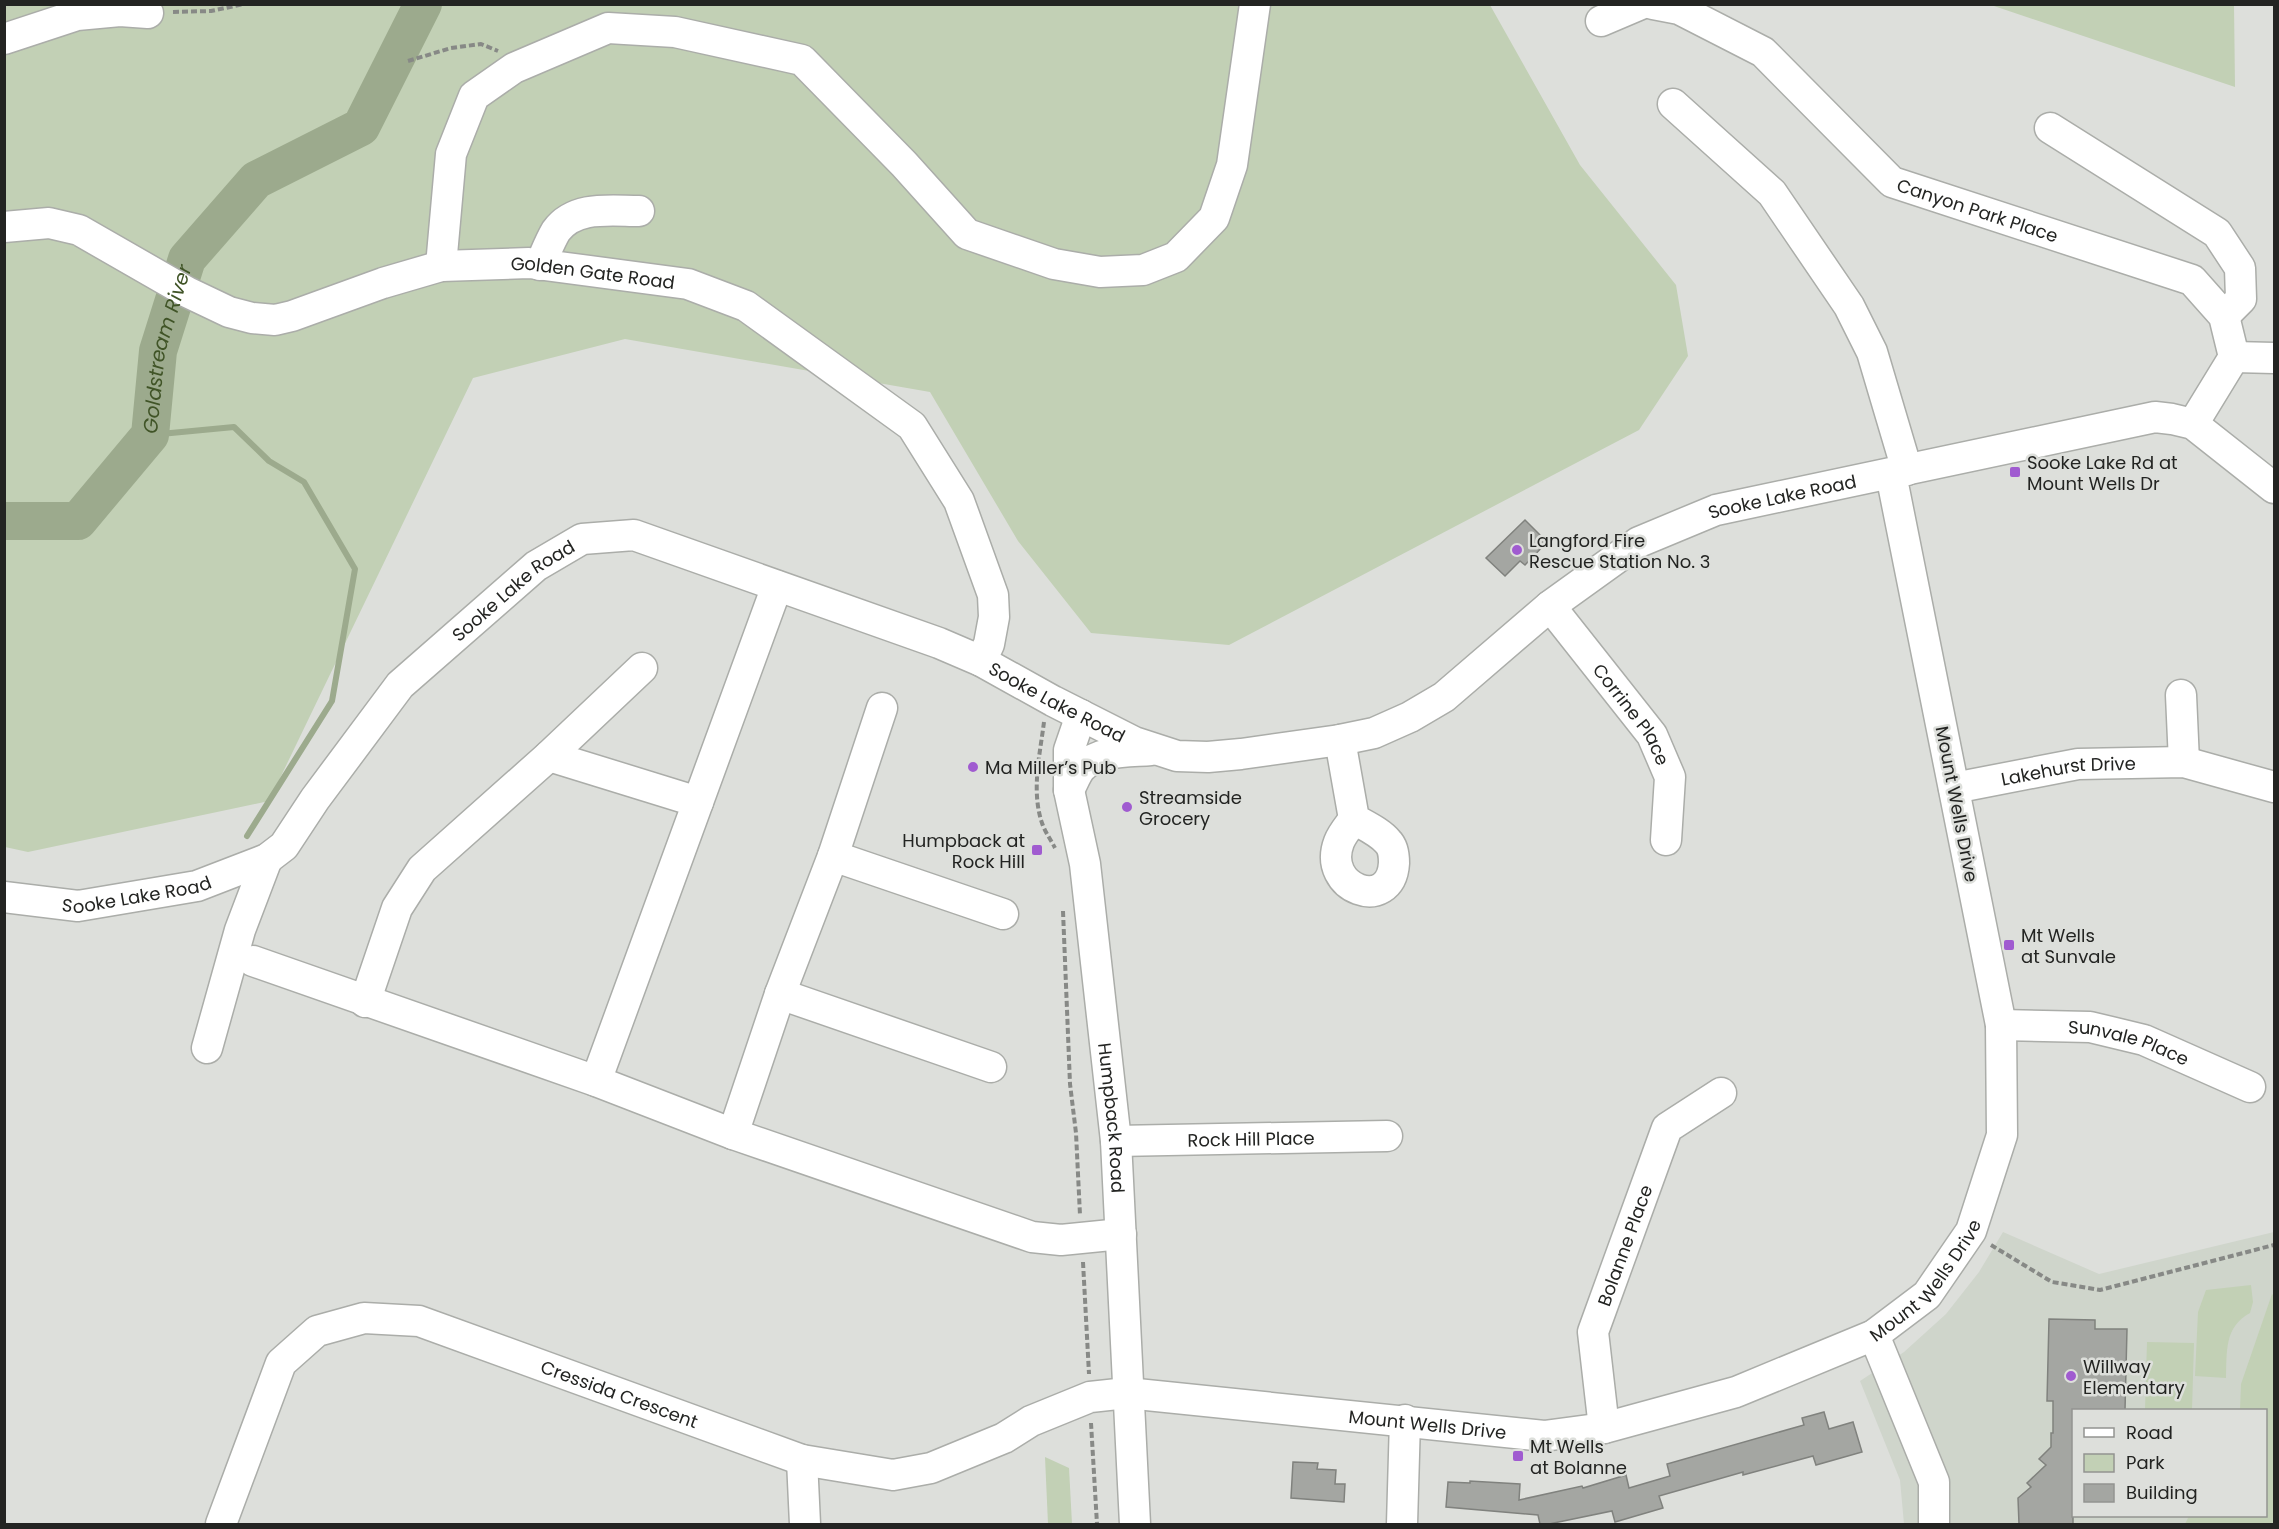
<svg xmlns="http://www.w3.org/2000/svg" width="2279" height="1529" viewBox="0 0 2279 1529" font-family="Poppins,sans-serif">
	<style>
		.built { fill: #cfd5cb; fill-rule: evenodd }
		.green { fill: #c2d0b5 }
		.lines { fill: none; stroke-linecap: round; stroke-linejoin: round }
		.stream { stroke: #9caa8d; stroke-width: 6 }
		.river { stroke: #9caa8d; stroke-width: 38 }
		.building { fill: #a4a6a2; stroke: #80827e; stroke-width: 1.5 }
		.minor-casing { stroke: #abada9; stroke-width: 33 }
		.path { stroke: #878986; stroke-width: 4; stroke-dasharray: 6 3; stroke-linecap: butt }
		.minor { stroke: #fff; stroke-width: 30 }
		.poi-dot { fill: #a05bd0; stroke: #dddfdb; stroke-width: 2 }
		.labels { text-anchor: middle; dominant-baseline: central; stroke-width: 5; stroke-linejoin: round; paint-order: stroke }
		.street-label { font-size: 18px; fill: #232422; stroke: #dddfdb }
		.poi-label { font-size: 18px; fill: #232422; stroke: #dddfdb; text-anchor: start }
		.water-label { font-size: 20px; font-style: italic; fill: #405427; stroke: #dddfdb }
	</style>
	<rect width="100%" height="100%" fill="#dddfdb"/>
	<path class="built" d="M 2003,1232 L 2099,1274 L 2274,1232 L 2274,1524 L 1904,1524 L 1900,1480 L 1860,1381 L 1904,1352 L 1946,1314 L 1979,1272 ZM 2074,1410 L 2266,1410 L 2266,1516 L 2074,1516 Z"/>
	<g class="green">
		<polygon points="4,5 1490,5 1580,165 1676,285 1688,356 1639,430 1229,645 1091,633 1018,541 930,392 625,339 473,378 269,801 28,852 5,847"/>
		<polygon points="1991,5 2234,5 2235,87"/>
		<path d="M 2251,1285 L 2253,1302 L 2250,1313 C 2224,1327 2227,1352 2226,1378 L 2195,1376 L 2198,1312 L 2206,1290 Z"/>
		<polygon points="2272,1294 2274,1296 2274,1524 2185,1524 2189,1516 2266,1516 2266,1410 2240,1410 2241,1384"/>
		<polygon points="2147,1342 2194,1343 2192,1410 2145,1410"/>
		<polygon points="1045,1457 1069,1468 1072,1524 1048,1524"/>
	</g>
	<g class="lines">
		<polyline class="stream" points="150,435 234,427 269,461 304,482 355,569 332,701 247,836"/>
		<path class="river" id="s1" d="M 4,521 L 78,521 L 150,435 L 158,351 L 187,259 L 256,180 L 361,127 L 423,4"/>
	</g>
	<g class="building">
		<polygon points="1525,520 1547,542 1525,565 1520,561 1505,576 1486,558"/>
		<polygon points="2049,1319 2095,1320 2095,1329 2127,1329 2125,1410 2073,1410 2073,1524 2019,1524 2018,1498 2031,1487 2027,1483 2046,1465 2039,1459 2051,1447 2051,1433 2053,1433 2053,1401 2047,1401"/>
		<polygon points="1824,1412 1829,1429 1853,1422 1862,1452 1816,1465 1813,1456 1743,1475 1743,1472 1659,1496 1663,1508 1615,1522 1612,1511 1549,1524 1540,1524 1538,1515 1446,1507 1448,1482 1470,1483 1470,1481 1520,1484 1519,1500 1582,1486 1583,1488 1626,1475 1629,1488 1670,1476 1667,1464 1804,1425 1802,1418"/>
		<polygon points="1293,1462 1318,1463 1317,1469 1336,1470 1335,1484 1345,1484 1344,1502 1291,1498"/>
	</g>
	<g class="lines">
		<defs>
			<g id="minor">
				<path id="s2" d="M 1653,4 L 1679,9 L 1763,52 L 1892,182 L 2192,280 L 2224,316 L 2234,357 L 2193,424"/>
				<polyline points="1601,21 1641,4"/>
				<polyline points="4,39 77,15 120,11 148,13"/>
				<polyline points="1673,104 1772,193 1849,306 1872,352 1907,470"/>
				<polyline points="2050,128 2217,233 2240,268 2241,299 2224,316"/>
				<path id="s3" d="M 4,227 L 49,223 L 79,230 L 187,292 L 229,312 L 252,318 L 275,320 L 292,316 L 383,283 L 441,266 L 529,263 L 688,284 L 746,306 L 912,426 L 959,501 L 993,595 L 994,617 L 989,644 L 981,661"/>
				<path d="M 540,265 C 545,254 550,241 556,231 C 575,205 611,211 639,211"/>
				<polyline points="441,266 451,154 474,96 514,68 608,28 675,32 802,60 904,164 967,234 1054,264 1100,272 1143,270 1176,257 1214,218 1232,165 1255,4"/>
				<polyline points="2234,357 2274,358"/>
				<path id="s4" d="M 1550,606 L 1652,735 L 1670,777 L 1666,840"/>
				<polyline points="2181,695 2184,762"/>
				<path id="s5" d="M 1081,715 L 1069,750 L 1069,790 L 1085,864 L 1116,1141 L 1135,1524"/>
				<path d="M 1340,740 L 1354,819 C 1349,826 1342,834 1339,842 C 1321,889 1391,914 1394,863 C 1394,856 1393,847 1388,842 C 1380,832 1364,825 1354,819"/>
				<polyline points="549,756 698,802"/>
				<path id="s6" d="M 1954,788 L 2078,764 L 2184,762 L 2274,787"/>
				<path d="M 1069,790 C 1073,783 1076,774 1081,768 C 1099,750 1127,752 1151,750"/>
				<polyline points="833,856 1003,914"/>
				<path id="s7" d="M 4,897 L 78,906 L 197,886 L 267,859 L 284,846 L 315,799 L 400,685 L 536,566 L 582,539 L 634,535 L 939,643 L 981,661 L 1053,701 L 1134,742 L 1177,756 L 1208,757 L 1241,754 L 1340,740 L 1374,733 L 1410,717 L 1444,697 L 1550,606 L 1639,542 L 1716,510 L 2155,417 L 2172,419 L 2193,424 L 2274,488"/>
				<polyline points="253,961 596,1081 733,1134 1032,1237 1061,1240 1121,1234"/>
				<polyline points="780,994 991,1067"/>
				<polyline points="365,1002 397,908 422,869 549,756 642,668"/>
				<path id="s8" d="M 2001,1025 L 2090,1027 L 2144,1040 L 2250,1087"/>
				<polyline points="207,1048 240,930 267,859"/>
				<polyline points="596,1081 777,586"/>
				<polyline points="733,1134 780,994 833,856 882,708"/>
				<path id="s9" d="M 1116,1141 L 1387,1136"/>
				<polyline points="1874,1335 1934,1482 1934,1524"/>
				<path id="s10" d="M 1604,1428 L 1593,1332 L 1667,1128 L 1721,1093"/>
				<polyline points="802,1460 805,1524"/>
				<path id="s11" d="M 221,1524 L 281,1363 L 317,1331 L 364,1318 L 419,1321 L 802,1460 L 893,1475 L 931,1468 L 1004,1438 L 1031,1421 L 1090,1397 L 1127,1393 L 1544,1436 L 1604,1428 L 1736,1392 L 1874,1335 L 1927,1295 L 1971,1231 L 2002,1135 L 2001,1025 L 1891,474"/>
				<polyline points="1402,1524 1405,1420"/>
			</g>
		</defs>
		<use href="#minor" class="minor-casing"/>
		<g class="path">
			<polyline points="173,12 211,11 244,4"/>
			<polyline points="408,61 451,48 481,44 498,51"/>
			<path d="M 1044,722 C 1040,754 1031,791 1042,823 C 1045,832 1051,840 1055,848"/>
			<polyline points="1063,911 1070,1084 1076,1133 1080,1215"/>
			<polyline points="1991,1245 2052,1282 2100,1290 2274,1245"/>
			<polyline points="1083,1262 1089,1374"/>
			<polyline points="1091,1423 1097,1524"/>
		</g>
		<use href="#minor" class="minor"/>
	</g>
	<g class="poi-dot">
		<rect x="2009" y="466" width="12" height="12" rx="3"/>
		<circle cx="1517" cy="550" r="6"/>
		<circle cx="973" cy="767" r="6"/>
		<circle cx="1127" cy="807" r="6"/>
		<rect x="1031" y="844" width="12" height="12" rx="3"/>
		<rect x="2003" y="939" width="12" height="12" rx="3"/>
		<circle cx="2071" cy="1376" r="6"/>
		<rect x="1512" y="1450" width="12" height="12" rx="3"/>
	</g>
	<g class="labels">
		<g class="street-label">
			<text stroke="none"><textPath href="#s2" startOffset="394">Canyon Park Place</textPath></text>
			<text stroke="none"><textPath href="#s3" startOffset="621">Golden Gate Road</textPath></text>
			<text stroke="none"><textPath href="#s7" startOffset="2042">Sooke Lake Road</textPath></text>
			<text stroke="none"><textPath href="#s7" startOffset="638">Sooke Lake Road</textPath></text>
			<text stroke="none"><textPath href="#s7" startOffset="1232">Sooke Lake Road</textPath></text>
			<text stroke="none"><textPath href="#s4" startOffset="136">Corrine Place</textPath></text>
			<text stroke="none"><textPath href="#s6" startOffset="116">Lakehurst Drive</textPath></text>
			<text transform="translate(1957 804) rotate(79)">Mount Wells Drive</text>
			<text stroke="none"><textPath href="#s7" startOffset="134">Sooke Lake Road</textPath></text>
			<text stroke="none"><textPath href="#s8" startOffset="130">Sunvale Place</textPath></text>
			<text stroke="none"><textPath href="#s5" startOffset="408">Humpback Road</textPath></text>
			<text stroke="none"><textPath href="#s9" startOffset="135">Rock Hill Place</textPath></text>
			<text stroke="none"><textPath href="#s10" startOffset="189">Bolanne Place</textPath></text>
			<text stroke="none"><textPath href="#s11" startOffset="1916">Mount Wells Drive</textPath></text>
			<text stroke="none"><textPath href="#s11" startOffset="537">Cressida Crescent</textPath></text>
			<text stroke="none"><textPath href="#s11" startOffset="1376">Mount Wells Drive</textPath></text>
		</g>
		<g class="poi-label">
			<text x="2027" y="462">Sooke Lake Rd at<tspan x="2027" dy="21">Mount Wells Dr</tspan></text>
			<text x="1529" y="540">Langford Fire<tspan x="1529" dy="21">Rescue Station No. 3</tspan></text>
			<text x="985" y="767">Ma Miller’s Pub</text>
			<text x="1139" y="797">Streamside<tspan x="1139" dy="21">Grocery</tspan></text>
			<text x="1025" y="840" text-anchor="end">Humpback at<tspan x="1025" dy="21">Rock Hill</tspan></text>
			<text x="2021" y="935">Mt Wells<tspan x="2021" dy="21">at Sunvale</tspan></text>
			<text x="2083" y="1366">Willway<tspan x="2083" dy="21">Elementary</tspan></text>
			<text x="1530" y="1446">Mt Wells<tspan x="1530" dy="21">at Bolanne</tspan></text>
		</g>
		<g class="water-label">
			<text stroke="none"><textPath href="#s1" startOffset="274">Goldstream River</textPath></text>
		</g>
	</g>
	<rect width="2279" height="1529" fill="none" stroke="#232422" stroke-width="12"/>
	<rect x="2072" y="1409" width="195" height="108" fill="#dddfdb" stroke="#939491" stroke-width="1.5"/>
	<rect x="2084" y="1428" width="30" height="9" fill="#ffffff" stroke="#939491" stroke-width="1.5"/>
	<text x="2126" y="1439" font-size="18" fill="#232422">Road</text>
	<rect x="2084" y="1454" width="30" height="18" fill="#c2d0b5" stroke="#939491" stroke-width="1.5"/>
	<text x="2126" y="1469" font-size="18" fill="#232422">Park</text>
	<rect x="2084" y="1484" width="30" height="18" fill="#a4a6a2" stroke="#939491" stroke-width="1.5"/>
	<text x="2126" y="1499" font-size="18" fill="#232422">Building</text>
</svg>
